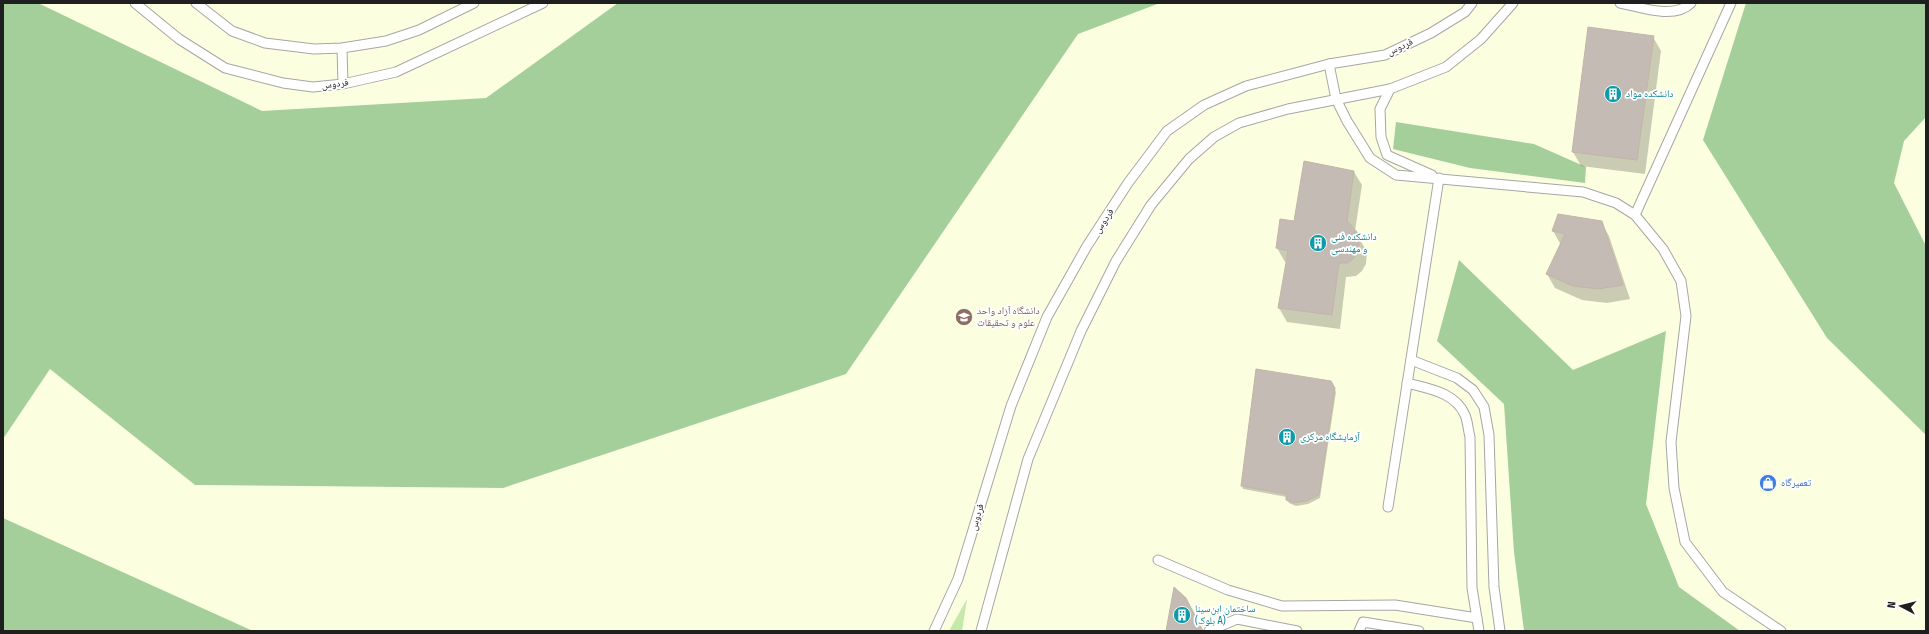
<svg xmlns="http://www.w3.org/2000/svg" width="1929" height="634" viewBox="0 0 1929 634" font-family="'Fira Sans Condensed','Noto Naskh Arabic',sans-serif">
	<style>
		.education { fill: #fcffdf }
		.grass { fill: #c4e9ab }
		.forest { fill: #a4cf9a }
		.shadow { fill: #0003 }
		.building { fill: #c4bcb4; stroke: #c1b5a7 }
		.lines { fill: none; stroke-linecap: round; stroke-linejoin: round }
		.service-casing { stroke: #a6a6a6; stroke-width: 11 }
		.service { stroke: #fff; stroke-width: 9 }
		.labels { text-anchor: middle; dominant-baseline: central; stroke-width: 3.5; stroke-linejoin: round; paint-order: stroke }
		.street-label { font-size: 10px; fill: #1f1f1f; stroke: #fff }
		.culture-label { font-size: 10px; fill: #0d838f; stroke: #fff; text-anchor: start }
		.education-label { font-size: 10px; fill: #785e54; stroke: #fff; text-anchor: start }
		.shop-label { font-size: 10px; fill: #366cbe; stroke: #fff; text-anchor: start }
	</style>
	<rect width="100%" height="100%" fill="#f0ede5"/>
	<rect class="education" x="3" y="3" width="1923" height="628"/>
	<polygon class="grass" points="967,599 962,631 949,631"/>
	<g class="forest">
		<polygon points="3,3 38,3 262,111 486,98 618,3 1160,3 1078,34 846,374 503,488 195,485 50,369 3,439"/>
		<polygon points="1746,3 1926,3 1926,117 1904,141 1894,183 1926,246 1926,435 1827,338 1703,140"/>
		<polygon points="1396,122 1534,144 1586,167 1585,183 1470,168 1393,149"/>
		<polygon points="1459,260 1573,370 1666,331 1646,504 1679,587 1740,631 1524,631 1514,552 1504,404 1437,341"/>
		<polygon points="3,518 253,631 3,631"/>
	</g>
	<g class="shadow">
		<polygon points="1653,37 1661,51 1645,174 1581,166 1573,152"/>
		<polygon points="1354,172 1362,185 1355,231 1367,252 1366,264 1362,271 1356,276 1346,277 1340,329 1287,322 1279,308 1287,262 1285,262 1277,248 1295,222"/>
		<polygon points="1601,222 1609,236 1630,299 1607,303 1582,300 1555,288 1547,274 1561,245 1553,231"/>
		<polygon points="1331,382 1336,392 1320,498 1308,504 1296,506 1289,503 1287,497 1243,489 1242,486"/>
	</g>
	<g class="building">
		<polygon points="1588,27 1654,36 1637,160 1572,152"/>
		<polygon points="1304,161 1354,171 1347,221 1357,232 1359,238 1359,249 1354,258 1348,263 1339,263 1332,315 1278,308 1288,251 1276,248 1280,219 1294,221"/>
		<polygon points="1558,214 1602,221 1623,285 1598,289 1573,286 1546,274 1565,234 1552,231"/>
		<polygon points="1256,369 1331,381 1335,388 1319,495 1306,501 1293,503 1286,500 1286,494 1241,486"/>
		<polygon points="1174,587 1186,598 1203,631 1166,631"/>
	</g>
	<g class="lines">
		<defs>
			<g id="service">
				<polyline points="135,3 179,39 225,68 283,83 313,87 343,84 396,72 543,3"/>
				<polyline points="196,3 232,31 265,43 314,49 342,48 386,41 419,30 474,3"/>
				<path d="M 1620,3 C 1640,7 1674,20 1691,3"/>
				<polyline points="342,48 343,84"/>
				<polyline points="1329,64 1336,99 1347,121 1370,158 1396,175 1583,192 1616,203 1635,215 1663,249 1681,281 1686,316 1671,442 1674,488 1685,542 1723,592 1781,631"/>
				<polyline points="1390,89 1380,109 1381,137 1387,155 1432,175"/>
				<polyline points="1635,215 1731,3"/>
				<polyline points="1411,360 1457,378 1473,390 1484,407 1489,435 1494,587 1500,631"/>
				<path d="M 1407,383 C 1429,389 1455,392 1465,415 C 1468,422 1468,430 1470,437 L 1472,588 L 1479,631"/>
				<polyline points="1388,507 1439,178"/>
				<polyline points="1158,560 1228,590 1282,606 1395,605 1477,618"/>
				<polyline points="934,631 958,579 1011,406 1047,317 1087,246 1128,183 1167,131 1204,105 1246,86 1329,64 1385,55 1431,33 1465,12 1472,3"/>
				<polyline points="981,631 1028,459 1081,331 1116,261 1151,205 1189,159 1214,137 1239,123 1288,109 1390,89 1446,67 1481,39 1513,3"/>
				<polyline points="1209,631 1237,619 1297,631"/>
				<polyline points="1359,631 1363,622 1419,631"/>
			</g>
		</defs>
		<use href="#service" class="service-casing"/>
		<use href="#service" class="service"/>
	</g>
	<defs>
		<symbol id="building-disc" viewBox="-11 -11 22 22"><circle r="9.5" fill="#0f9aa8" stroke="#fff"/><path d="M-4-6H4V6H1V3H-1V6H-4ZM-2.5-4.3h1.7v1.8h-1.7ZM.8-4.3h1.7v1.8H.8ZM-2.5-1h1.7V.8h-1.7ZM.8-1h1.7V.8H.8Z" fill="#fff"/></symbol>
		<symbol id="university-disc" viewBox="-11 -11 22 22"><circle r="9.5" fill="#8d6e63" stroke="#fff"/><path d="M0-5L7-2L0 1L-7-2ZM-4 1L0 2.5L4 1V4Q0 6-4 4Z" fill="#fff"/></symbol>
		<symbol id="shop-disc" viewBox="-11 -11 22 22"><circle r="9.5" fill="#3f7fe0" stroke="#fff"/><path d="M-5-2.5h2.3a2.7 3.5 0 0 1 5.4 0H5L5.5 6h-11ZM-1.5-2.5h3a1.5 2.3 0 0 0-3 0Z" fill="#fff"/></symbol>
	</defs>
	<g fill-rule="evenodd">
		<use href="#building-disc" x="1603" y="84" width="20" height="20"/>
		<use href="#building-disc" x="1308" y="233" width="20" height="20"/>
		<use href="#university-disc" x="954" y="307" width="20" height="20"/>
		<use href="#building-disc" x="1277" y="427" width="20" height="20"/>
		<use href="#shop-disc" x="1758" y="473" width="20" height="20"/>
		<use href="#building-disc" x="1172" y="605" width="20" height="20"/>
	</g>
	<g class="labels">
		<g class="street-label">
			<text transform="translate(1400 47) rotate(-25)">فردوس</text>
			<text transform="translate(335 84) rotate(-8)">فردوس</text>
			<text transform="translate(1104 221) rotate(-57)">فردوس</text>
			<text transform="translate(977 517) rotate(-73)">فردوس</text>
		</g>
		<g class="culture-label">
			<text x="1626" y="94">دانشکده مواد</text>
			<text x="1331" y="237">دانشکده فنی<tspan x="1331" dy="12">و مهندسی</tspan></text>
			<text x="1300" y="437">آزمایشگاه مرکزی</text>
			<text x="1195" y="609">ساختمان ابن‌سینا<tspan x="1195" dy="12">(بلوک A)</tspan></text>
		</g>
		<g class="education-label">
			<text x="977" y="311">دانشگاه آزاد واحد<tspan x="977" dy="12">علوم و تحقیقات</tspan></text>
		</g>
		<g class="shop-label">
			<text x="1781" y="483">تعمیرگاه</text>
		</g>
	</g>
	<rect width="1929" height="634" fill="none" stroke="#1f1f1f" stroke-width="8"/>
	<g transform="translate(1901 606) rotate(277)" stroke="#ffffff" stroke-width="3" paint-order="stroke">
	<path d="M0-3L7 15L0 10L-7 15Z" fill="#1f1f1f"/>
	<text y="-6" font-size="11" font-weight="bold" text-anchor="middle" fill="#1f1f1f">N</text>
	</g>
</svg>
